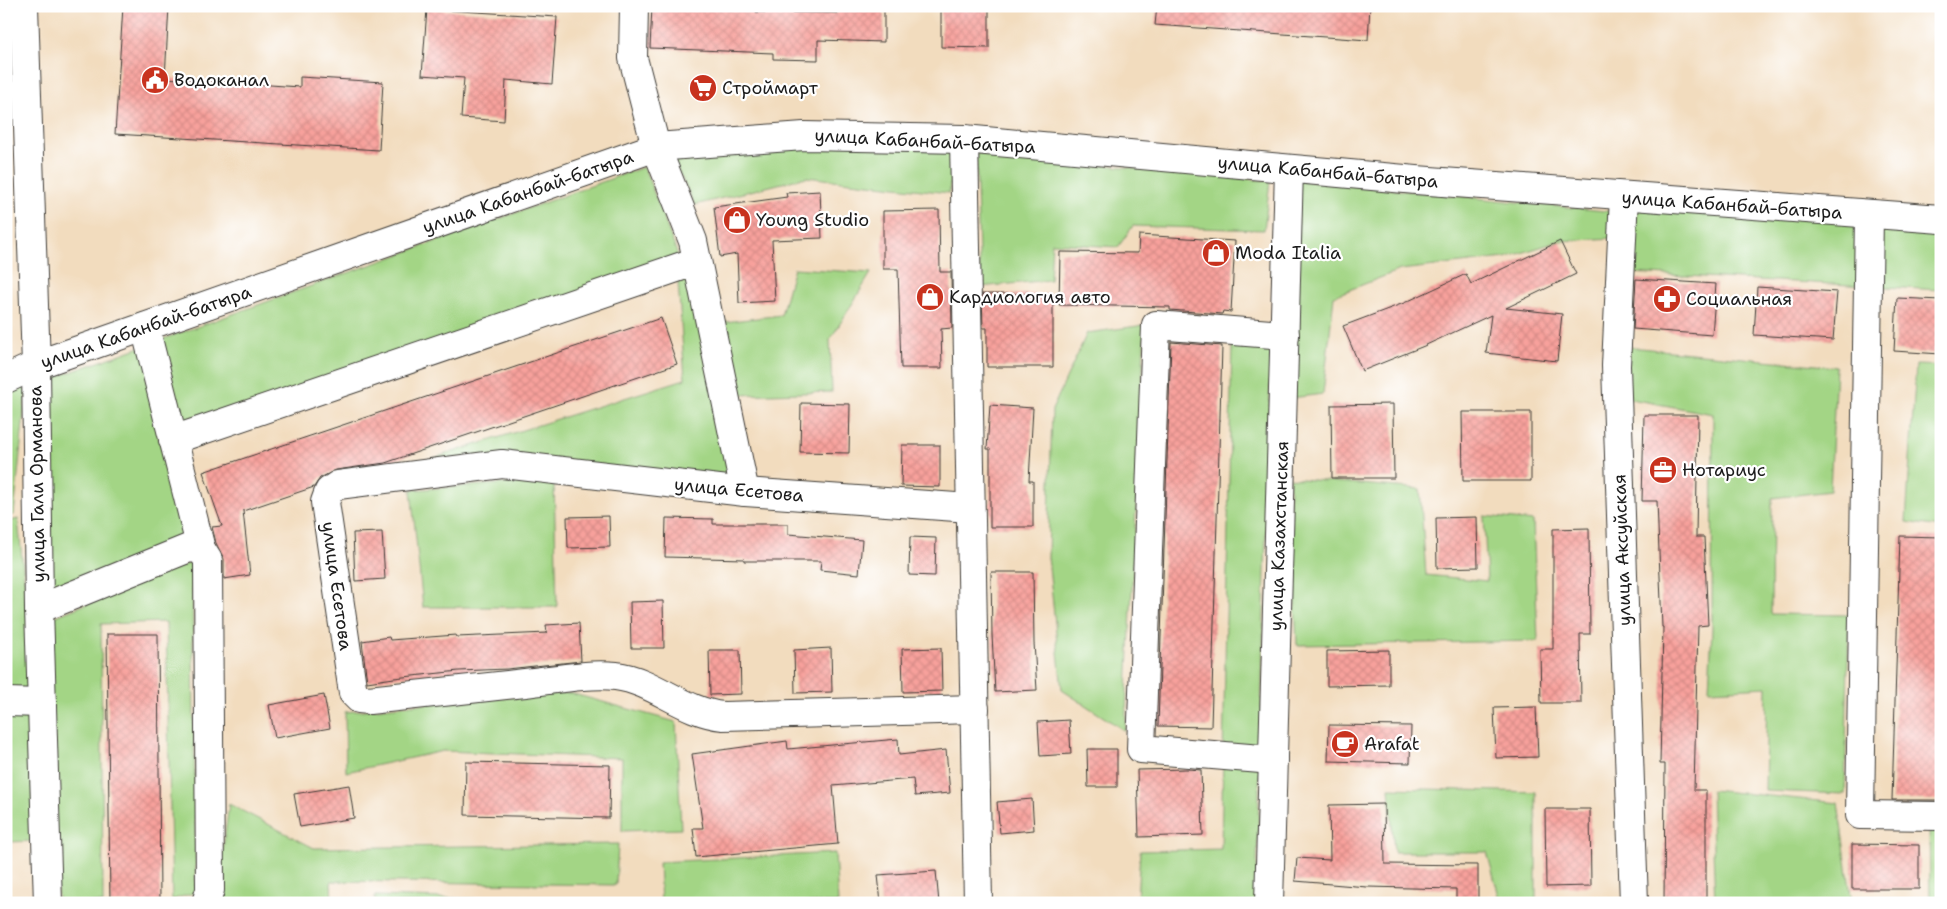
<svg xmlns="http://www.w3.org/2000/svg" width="1947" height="909" viewBox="0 0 1947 909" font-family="'Shantell Sans',sans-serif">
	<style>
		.grass { fill: #a3d585; stroke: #607850 }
		.building { fill: url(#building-cross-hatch) }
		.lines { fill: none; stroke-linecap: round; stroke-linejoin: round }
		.minor-casing { stroke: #3c3934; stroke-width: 30 }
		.major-casing { stroke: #3c3934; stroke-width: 30 }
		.minor { stroke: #fff; stroke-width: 28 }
		.major { stroke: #fff; stroke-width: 28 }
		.labels { text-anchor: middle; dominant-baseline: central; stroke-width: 4.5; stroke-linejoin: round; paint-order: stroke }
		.poi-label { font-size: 18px; fill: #1c1c1c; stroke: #fff; text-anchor: start }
		.street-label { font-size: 18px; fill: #1c1c1c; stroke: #fff }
	</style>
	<defs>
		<pattern id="building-cross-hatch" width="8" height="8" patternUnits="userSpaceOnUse" patternTransform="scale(1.25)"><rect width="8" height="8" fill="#f8a19c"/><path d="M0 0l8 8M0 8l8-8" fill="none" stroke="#d48a86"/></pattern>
	</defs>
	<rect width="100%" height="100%" fill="#fff"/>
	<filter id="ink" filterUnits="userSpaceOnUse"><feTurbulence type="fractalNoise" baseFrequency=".02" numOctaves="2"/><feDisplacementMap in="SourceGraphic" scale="10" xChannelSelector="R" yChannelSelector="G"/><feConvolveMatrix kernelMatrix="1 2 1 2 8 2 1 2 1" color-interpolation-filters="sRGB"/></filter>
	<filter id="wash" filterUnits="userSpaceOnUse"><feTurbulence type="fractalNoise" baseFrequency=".0096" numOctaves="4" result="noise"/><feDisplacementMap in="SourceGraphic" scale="20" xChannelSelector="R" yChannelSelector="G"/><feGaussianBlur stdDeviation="1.12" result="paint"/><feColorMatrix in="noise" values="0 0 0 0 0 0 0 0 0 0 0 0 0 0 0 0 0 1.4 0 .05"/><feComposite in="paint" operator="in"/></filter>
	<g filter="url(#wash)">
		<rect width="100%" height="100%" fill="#f2dcbe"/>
		<g class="grass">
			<polygon points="809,143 955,146 949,193 806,177 695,205 670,155"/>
			<polygon points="976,153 1270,181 1264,230 1133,226 1118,247 1052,243 1050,280 980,287"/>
			<polygon points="644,167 679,258 158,437 190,538 49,593 51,379"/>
			<polygon points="1297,180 1615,212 1614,238 1560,241 1505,258 1400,270 1334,296 1323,394 1291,398"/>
			<polygon points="1631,200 1941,224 1941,290 1631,273"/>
			<polygon points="794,268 871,273 830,340 832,392 737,395 725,322 781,315"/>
			<polygon points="694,278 737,484 405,467 685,379 678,282"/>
			<polygon points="1145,325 1125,731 1062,690 1048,557 1052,410 1087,333"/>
			<polygon points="1232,341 1271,349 1256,903 1201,903 1137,899 1140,851 1221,849"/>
			<polygon points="1629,347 1836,367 1830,491 1772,498 1771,614 1849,615 1845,794 1765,791 1767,687 1709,690 1712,628 1713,414 1625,398"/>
			<polygon points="1916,365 1941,366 1941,527 1906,522"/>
			<polygon points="27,382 14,515 6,516 6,393"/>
			<polygon points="1289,478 1420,489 1426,575 1487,581 1484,516 1533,521 1538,641 1297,645"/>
			<polygon points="554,480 557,607 423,607 411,490"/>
			<polygon points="18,519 36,696 6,696 6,522"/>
			<polygon points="192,562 196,892 172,900 166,622 101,624 103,903 58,903 46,620"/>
			<polygon points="570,693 676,722 681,829 622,831 622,758 443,751 346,772 345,712 410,705"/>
			<polygon points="6,710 38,710 38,841 6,842"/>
			<polygon points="1389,788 1536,792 1536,903 1501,903 1487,852 1394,852"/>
			<polygon points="1711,790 1838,803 1852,903 1715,903"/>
			<polygon points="229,804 314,848 618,844 616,885 331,881 332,903 216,903"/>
			<polygon points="1929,825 1941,825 1941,903 1930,903"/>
			<polygon points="835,853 838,903 661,903 659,862"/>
			<polygon points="375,896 475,899 475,903 375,903"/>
		</g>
		<g id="blocks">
			<g class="building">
				<polygon points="123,6 169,6 165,78 300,87 300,77 383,82 379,150 115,134"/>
				<polygon points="652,6 756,6 756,12 838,13 838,6 884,6 884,42 818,40 818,60 773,59 773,53 650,48"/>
				<polygon points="941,6 989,6 989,48 941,47"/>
				<polygon points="1157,6 1370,6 1368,40 1155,25"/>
				<polygon points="427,9 557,17 552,84 506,80 504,121 461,118 464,78 422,75"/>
				<polygon points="820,191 822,238 772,240 775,301 739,303 737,254 720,257 714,207 787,197 786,193"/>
				<polygon points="939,210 940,272 951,272 952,328 941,329 942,368 901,368 898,269 883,269 883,211"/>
				<polygon points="1139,235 1235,241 1231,312 1223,311 1222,314 1170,310 1170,307 1059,305 1060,252 1138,253"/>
				<polygon points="1560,241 1576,274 1506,308 1562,314 1557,361 1486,353 1491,315 1424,346 1362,371 1343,326 1404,303 1466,274 1471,284"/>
				<polygon points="1636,279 1716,284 1712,335 1633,329"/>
				<polygon points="1757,287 1837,292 1833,340 1754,335"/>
				<polygon points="982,294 1053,294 1053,367 987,367 987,328 983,328"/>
				<polygon points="1897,298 1941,300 1941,354 1894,351"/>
				<polygon points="661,318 677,364 385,463 336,470 320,478 314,487 243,511 250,575 224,579 224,559 216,543 212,527 222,526 203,472"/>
				<polygon points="1171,342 1222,346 1211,727 1158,726"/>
				<polygon points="801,403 850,404 849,453 800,452"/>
				<polygon points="1393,404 1394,478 1332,478 1331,405"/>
				<polygon points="990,405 1033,408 1029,481 1033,481 1033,527 990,527 990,449 987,449"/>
				<polygon points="1462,412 1531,412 1531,481 1463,481"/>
				<polygon points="1644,415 1698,415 1696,537 1704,537 1708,625 1698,626 1694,790 1706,790 1706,903 1664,903 1665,764 1660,764 1663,627 1662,627 1657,501 1642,501"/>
				<polygon points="902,445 940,445 940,487 901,486"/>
				<polygon points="609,516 610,547 568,548 567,517"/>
				<polygon points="1477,517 1478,567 1437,568 1436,518"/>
				<polygon points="666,518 713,519 713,524 788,524 788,534 862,540 859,574 820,570 821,561 744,561 744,559 665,557"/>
				<polygon points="1589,528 1590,634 1580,634 1581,703 1541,703 1540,649 1553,649 1553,529"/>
				<polygon points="382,532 385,579 355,581 353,533"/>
				<polygon points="1900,536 1941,537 1941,800 1892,800"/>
				<polygon points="910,537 936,538 935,576 909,575"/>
				<polygon points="991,572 1033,572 1034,643 1037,690 995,692 992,635"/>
				<polygon points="663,601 664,648 631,648 630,602"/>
				<polygon points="579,623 581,661 507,669 459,671 394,678 367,682 362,641 389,637 390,640 456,635 457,637 547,633 546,625"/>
				<polygon points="107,634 158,634 160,903 110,903"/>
				<polygon points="831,648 832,692 795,693 794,650"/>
				<polygon points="941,648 942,691 903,692 902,649"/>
				<polygon points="709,650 740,650 741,694 710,695"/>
				<polygon points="1389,650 1389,685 1327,686 1327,651"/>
				<polygon points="324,695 330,728 275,738 269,705"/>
				<polygon points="1536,707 1538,757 1496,758 1494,708"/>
				<polygon points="1069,720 1071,754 1040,756 1038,722"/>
				<polygon points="1329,725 1411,726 1410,763 1328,761"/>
				<polygon points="898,739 899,755 946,750 950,793 915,796 913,779 833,786 838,844 696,857 693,828 703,828 692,754 787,741 788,749"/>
				<polygon points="1087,749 1117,749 1117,787 1088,787"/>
				<polygon points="466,762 610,765 609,818 465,815"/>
				<polygon points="1188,769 1201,770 1203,835 1139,837 1137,770"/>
				<polygon points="349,785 354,818 300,827 294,794"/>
				<polygon points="1032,799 1034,830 1000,833 997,802"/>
				<polygon points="1384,804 1385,864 1478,865 1478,903 1456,903 1456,889 1367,887 1295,881 1297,858 1330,860 1329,805"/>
				<polygon points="1545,809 1590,809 1591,886 1546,887"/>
				<polygon points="1852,844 1919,845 1919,889 1852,889"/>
				<polygon points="936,871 939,903 881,903 878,875"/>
			</g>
		</g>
	</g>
	<g filter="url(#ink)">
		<use href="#blocks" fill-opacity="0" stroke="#3c3934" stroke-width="1"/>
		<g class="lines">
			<defs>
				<g id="minor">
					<polyline points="24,6 36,365 39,609 48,903"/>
					<polyline points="634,6 633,58 656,147 693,241 745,492"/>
					<polyline points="964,139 978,903"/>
					<polyline points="1624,196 1616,366 1634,903"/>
					<polyline points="1869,215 1860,815 1941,816"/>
					<polyline points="145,327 201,549"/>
					<polyline points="173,440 697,261"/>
					<path d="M 970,508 L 745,492 L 502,464 L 338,485 L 329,491 L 325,502 L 353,693 L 359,699 L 369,700 C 421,694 473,689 525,683 C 553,680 588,673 616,676 C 655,681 683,712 723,716 L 975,709"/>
					<polyline points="39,609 189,548 201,549 208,560 210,890 206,903"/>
					<polyline points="6,702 42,703"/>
					<polyline points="1273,760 1141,749 1156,325 1285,335"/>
					<polyline points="1269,903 1289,169"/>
				</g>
				<polyline id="major" points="6,379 36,365 656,147 804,136 964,139 1416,180 1941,219"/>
			</defs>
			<use href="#minor" class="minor-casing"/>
			<use href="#major" class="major-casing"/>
			<use href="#minor" class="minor"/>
			<use href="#major" class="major"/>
		</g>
	</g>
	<defs>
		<symbol id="civic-disc" viewBox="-11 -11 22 22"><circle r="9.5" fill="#c8321e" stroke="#fff"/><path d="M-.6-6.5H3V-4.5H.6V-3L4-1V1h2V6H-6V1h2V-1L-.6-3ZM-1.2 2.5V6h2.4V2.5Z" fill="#fff"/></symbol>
		<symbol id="supermarket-disc" viewBox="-11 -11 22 22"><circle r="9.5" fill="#c8321e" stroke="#fff"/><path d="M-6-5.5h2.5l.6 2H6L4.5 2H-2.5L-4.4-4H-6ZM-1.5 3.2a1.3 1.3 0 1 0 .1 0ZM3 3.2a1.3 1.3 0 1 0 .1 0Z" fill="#fff"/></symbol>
		<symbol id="shop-disc" viewBox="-11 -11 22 22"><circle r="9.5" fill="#c8321e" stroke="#fff"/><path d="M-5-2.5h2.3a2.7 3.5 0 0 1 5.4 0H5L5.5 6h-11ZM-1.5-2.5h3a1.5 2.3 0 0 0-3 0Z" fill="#fff"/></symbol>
		<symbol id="pharmacy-disc" viewBox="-11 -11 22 22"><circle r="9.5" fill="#c8321e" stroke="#fff"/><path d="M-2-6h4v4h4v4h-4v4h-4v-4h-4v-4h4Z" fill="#fff"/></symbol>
		<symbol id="office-disc" viewBox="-11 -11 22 22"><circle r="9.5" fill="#c8321e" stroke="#fff"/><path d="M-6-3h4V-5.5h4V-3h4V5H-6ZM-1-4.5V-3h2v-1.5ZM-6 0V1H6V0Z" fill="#fff"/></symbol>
		<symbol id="cafe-disc" viewBox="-11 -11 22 22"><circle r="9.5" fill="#c8321e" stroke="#fff"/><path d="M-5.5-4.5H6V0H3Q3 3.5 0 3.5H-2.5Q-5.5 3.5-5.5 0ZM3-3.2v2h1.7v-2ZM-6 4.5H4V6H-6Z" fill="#fff"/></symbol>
	</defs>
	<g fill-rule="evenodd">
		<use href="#civic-disc" x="139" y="64" width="32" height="32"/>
		<use href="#supermarket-disc" x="687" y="72" width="32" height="32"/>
		<use href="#shop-disc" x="721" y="204" width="32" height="32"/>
		<use href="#shop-disc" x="1200" y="237" width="32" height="32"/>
		<use href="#shop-disc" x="914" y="281" width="32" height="32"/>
		<use href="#pharmacy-disc" x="1651" y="283" width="32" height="32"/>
		<use href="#office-disc" x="1647" y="454" width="32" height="32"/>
		<use href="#cafe-disc" x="1329" y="728" width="32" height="32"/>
	</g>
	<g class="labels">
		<g class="poi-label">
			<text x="174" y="80">Водоканал</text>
			<text x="722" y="88">Строймарт</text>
			<text x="756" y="220">Young Studio</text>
			<text x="1235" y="253">Moda Italia</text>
			<text x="949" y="297">Кардиология авто</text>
			<text x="1686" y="299">Социальная</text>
			<text x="1682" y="470">Нотариус</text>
			<text x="1364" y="744">Arafat</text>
		</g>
		<g class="street-label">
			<text transform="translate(925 141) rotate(3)">улица Кабанбай-батыра</text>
			<text transform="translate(1328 172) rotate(5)">улица Кабанбай-батыра</text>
			<text transform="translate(528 192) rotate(-19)">улица Кабанбай-батыра</text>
			<text transform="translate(1732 205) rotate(4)">улица Кабанбай-батыра</text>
			<text transform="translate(146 327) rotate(-19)">улица Кабанбай-батыра</text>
			<text transform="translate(37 484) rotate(-91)">улица Гали Орманова</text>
			<text transform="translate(739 490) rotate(5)">улица Есетова</text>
			<text transform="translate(1279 536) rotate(-88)">улица Казахстанская</text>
			<text transform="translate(1622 550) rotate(-92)">улица Аксуйская</text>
			<text transform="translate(337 586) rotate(82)">улица Есетова</text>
		</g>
	</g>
	<rect width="1947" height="909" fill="none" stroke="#fff" stroke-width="25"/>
</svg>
